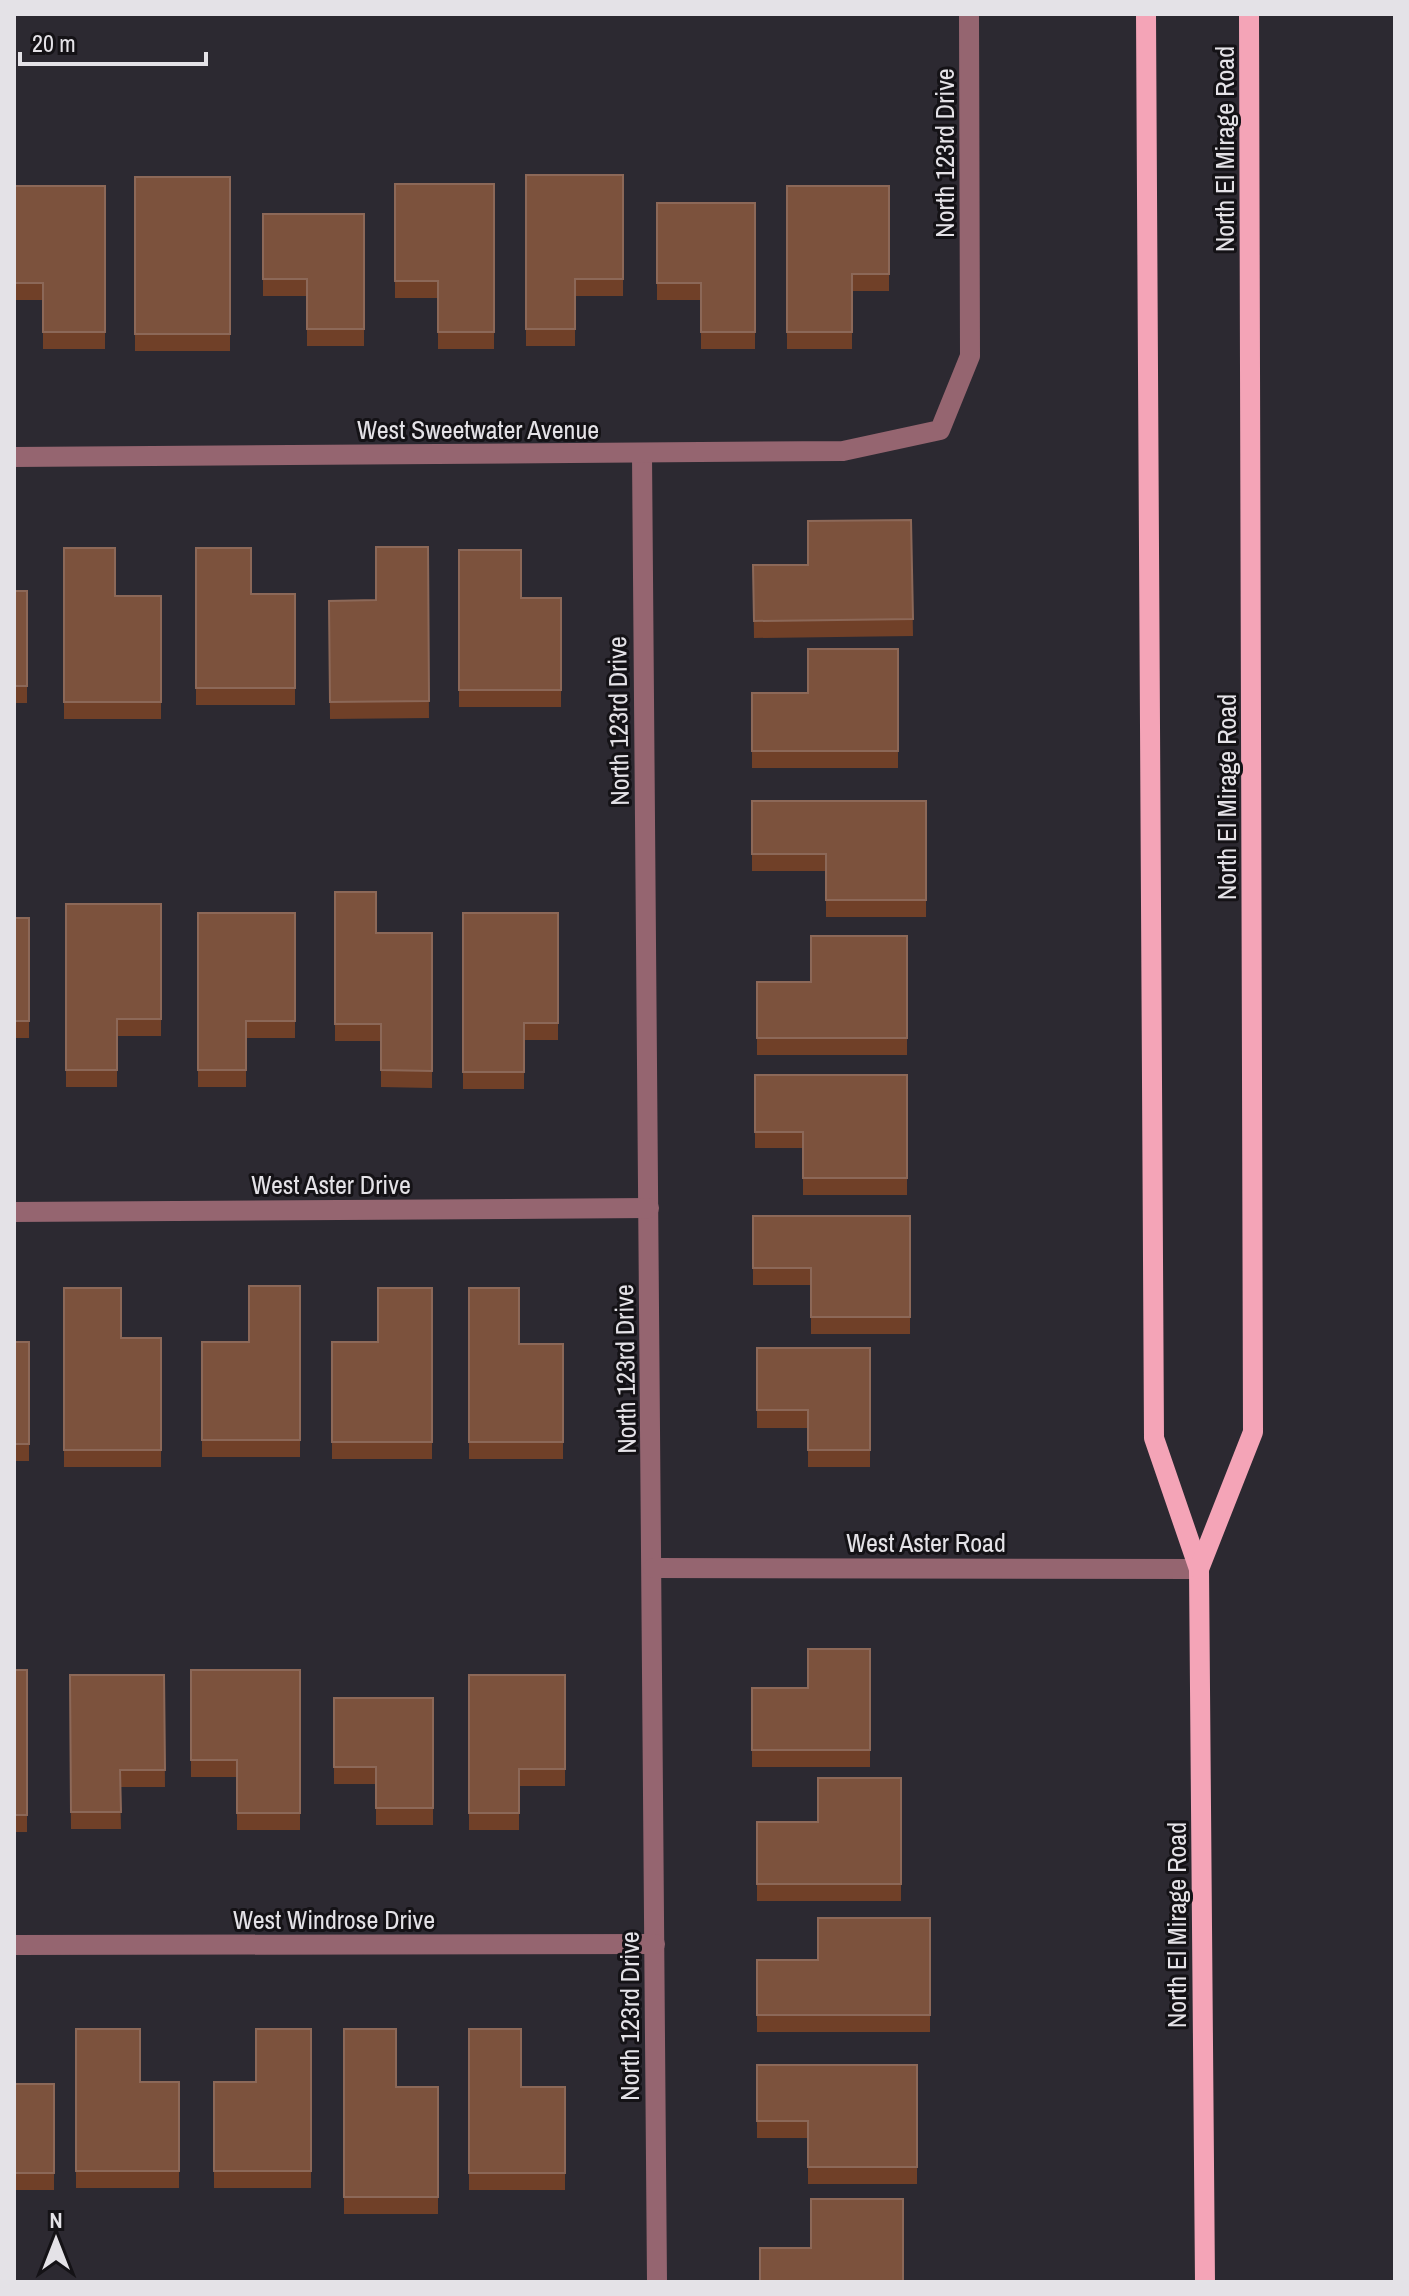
<svg xmlns="http://www.w3.org/2000/svg" width="1409" height="2296" viewBox="0 0 1409 2296" font-family="'Archivo Narrow',sans-serif">
	<style>
		.lines { fill: none; stroke-linecap: round; stroke-linejoin: round }
		.minor { stroke: #956570; stroke-width: 20 }
		.major { stroke: #f4a4b7; stroke-width: 20 }
		.wall { fill: #704028 }
		.building { fill: #7c523d; stroke: #8c6858; stroke-width: 2 }
		.labels { text-anchor: middle; dominant-baseline: central; stroke-width: 6; stroke-linejoin: round; paint-order: stroke }
		.street-label { font-size: 26px; fill: #e4e2e7; stroke: #141216 }
	</style>
	<rect width="100%" height="100%" fill="#2c2931"/>
	<g class="lines">
		<g class="minor">
			<polyline points="642,455 657,2282"/>
			<polyline points="14,457 843,451 940,430 970,356 969,14"/>
			<polyline points="14,1212 649,1208"/>
			<polyline points="653,1568 1199,1569"/>
			<polyline points="14,1945 655,1944"/>
		</g>
		<g class="major">
			<polyline points="1146,14 1154,1438 1199,1569 1205,2282"/>
			<polyline points="1199,1569 1253,1432 1249,14"/>
		</g>
	</g>
	<g class="wall">
		<polygon points="526,175 623,175 623,296 575,296 575,346 526,346"/>
		<rect x="135" y="177" width="95" height="174"/>
		<polygon points="395,184 494,184 494,349 438,349 438,298 395,298"/>
		<polygon points="14,186 105,186 105,349 43,349 43,300 14,300"/>
		<polygon points="787,186 889,186 889,291 852,291 852,349 787,349"/>
		<polygon points="657,203 755,203 755,349 701,349 701,300 657,300"/>
		<polygon points="263,214 364,214 364,346 307,346 307,296 263,296"/>
		<polygon points="911,520 913,636 754,638 753,565 808,565"/>
		<polygon points="428,547 429,718 330,719 329,601 376,600"/>
		<polygon points="64,548 115,596 161,596 161,719 64,719"/>
		<polygon points="196,548 251,594 295,594 295,705 196,705"/>
		<polygon points="459,550 521,598 561,598 561,707 459,707"/>
		<rect x="14" y="591" width="13" height="112"/>
		<polygon points="898,649 898,768 752,768 752,693 808,693"/>
		<polygon points="752,801 926,801 926,917 826,917 826,871 752,871"/>
		<polygon points="335,892 376,933 432,933 432,1088 381,1087 381,1041 335,1041"/>
		<polygon points="66,904 161,904 161,1036 117,1036 117,1087 66,1087"/>
		<polygon points="198,913 295,913 295,1038 246,1038 246,1087 198,1087"/>
		<polygon points="463,913 558,913 558,1040 524,1040 524,1089 463,1089"/>
		<rect x="14" y="918" width="15" height="120"/>
		<polygon points="907,936 907,1055 757,1055 757,982 811,982"/>
		<polygon points="755,1075 907,1075 907,1195 803,1195 803,1148 755,1148"/>
		<polygon points="753,1216 910,1216 910,1334 811,1334 811,1285 753,1285"/>
		<polygon points="300,1286 300,1457 202,1457 202,1342 249,1342"/>
		<polygon points="64,1288 121,1338 161,1338 161,1467 64,1467"/>
		<polygon points="432,1288 432,1459 332,1459 332,1342 378,1342"/>
		<polygon points="469,1288 519,1344 563,1344 563,1459 469,1459"/>
		<rect x="14" y="1342" width="15" height="119"/>
		<polygon points="757,1348 870,1348 870,1467 808,1467 808,1428 757,1428"/>
		<polygon points="870,1649 870,1767 752,1767 752,1688 808,1688"/>
		<rect x="14" y="1670" width="13" height="162"/>
		<polygon points="191,1670 300,1670 300,1830 237,1830 237,1777 191,1777"/>
		<polygon points="70,1675 164,1675 165,1787 120,1787 121,1829 71,1829"/>
		<polygon points="469,1675 565,1675 565,1786 519,1786 519,1830 469,1830"/>
		<polygon points="334,1698 433,1698 433,1825 376,1825 376,1784 334,1784"/>
		<polygon points="901,1778 901,1901 757,1901 757,1822 818,1822"/>
		<polygon points="930,1918 930,2032 757,2032 757,1960 818,1960"/>
		<polygon points="76,2029 140,2082 179,2082 179,2188 76,2188"/>
		<polygon points="311,2029 311,2188 214,2188 214,2082 256,2082"/>
		<polygon points="344,2029 396,2087 438,2087 438,2214 344,2214"/>
		<polygon points="469,2029 521,2087 565,2087 565,2190 469,2190"/>
		<polygon points="757,2065 917,2065 917,2184 808,2184 808,2138 757,2138"/>
		<rect x="14" y="2084" width="40" height="106"/>
	</g>
	<g class="building">
		<polygon points="526,175 623,175 623,279 575,279 575,329 526,329"/>
		<rect x="135" y="177" width="95" height="157"/>
		<polygon points="395,184 494,184 494,332 438,332 438,281 395,281"/>
		<polygon points="14,186 105,186 105,332 43,332 43,283 14,283"/>
		<polygon points="787,186 889,186 889,274 852,274 852,332 787,332"/>
		<polygon points="657,203 755,203 755,332 701,332 701,283 657,283"/>
		<polygon points="263,214 364,214 364,329 307,329 307,279 263,279"/>
		<polygon points="911,520 913,619 754,621 753,565 808,565 808,521"/>
		<polygon points="376,547 428,547 429,701 330,702 329,601 376,600"/>
		<polygon points="64,548 115,548 115,596 161,596 161,702 64,702"/>
		<polygon points="196,548 251,548 251,594 295,594 295,688 196,688"/>
		<polygon points="459,550 521,550 521,598 561,598 561,690 459,690"/>
		<rect x="14" y="591" width="13" height="95"/>
		<polygon points="808,649 898,649 898,751 752,751 752,693 808,693"/>
		<polygon points="752,801 926,801 926,900 826,900 826,854 752,854"/>
		<polygon points="335,892 376,892 376,933 432,933 432,1071 381,1070 381,1024 335,1024"/>
		<polygon points="66,904 161,904 161,1019 117,1019 117,1070 66,1070"/>
		<polygon points="198,913 295,913 295,1021 246,1021 246,1070 198,1070"/>
		<polygon points="463,913 558,913 558,1023 524,1023 524,1072 463,1072"/>
		<rect x="14" y="918" width="15" height="103"/>
		<polygon points="811,936 907,936 907,1038 757,1038 757,982 811,982"/>
		<polygon points="755,1075 907,1075 907,1178 803,1178 803,1132 755,1132"/>
		<polygon points="753,1216 910,1216 910,1317 811,1317 811,1268 753,1268"/>
		<polygon points="249,1286 300,1286 300,1440 202,1440 202,1342 249,1342"/>
		<polygon points="64,1288 121,1288 121,1338 161,1338 161,1450 64,1450"/>
		<polygon points="378,1288 432,1288 432,1442 332,1442 332,1342 378,1342"/>
		<polygon points="469,1288 519,1288 519,1344 563,1344 563,1442 469,1442"/>
		<rect x="14" y="1342" width="15" height="102"/>
		<polygon points="757,1348 870,1348 870,1450 808,1450 808,1410 757,1410"/>
		<polygon points="808,1649 870,1649 870,1750 752,1750 752,1688 808,1688"/>
		<rect x="14" y="1670" width="13" height="145"/>
		<polygon points="191,1670 300,1670 300,1813 237,1813 237,1760 191,1760"/>
		<polygon points="70,1675 164,1675 165,1770 120,1770 121,1812 71,1812"/>
		<polygon points="469,1675 565,1675 565,1769 519,1769 519,1813 469,1813"/>
		<polygon points="334,1698 433,1698 433,1808 376,1808 376,1767 334,1767"/>
		<polygon points="818,1778 901,1778 901,1884 757,1884 757,1822 818,1822"/>
		<polygon points="818,1918 930,1918 930,2015 757,2015 757,1960 818,1960"/>
		<polygon points="76,2029 140,2029 140,2082 179,2082 179,2171 76,2171"/>
		<polygon points="256,2029 311,2029 311,2171 214,2171 214,2082 256,2082"/>
		<polygon points="344,2029 396,2029 396,2087 438,2087 438,2197 344,2197"/>
		<polygon points="469,2029 521,2029 521,2087 565,2087 565,2173 469,2173"/>
		<polygon points="757,2065 917,2065 917,2167 808,2167 808,2121 757,2121"/>
		<rect x="14" y="2084" width="40" height="89"/>
		<polygon points="811,2199 903,2199 903,2282 760,2282 760,2248 811,2248"/>
	</g>
	<g class="labels">
		<g class="street-label">
			<text transform="translate(1224 149) rotate(-90)">North El Mirage Road</text>
			<text transform="translate(944 153) rotate(-90)">North 123rd Drive</text>
			<text x="478" y="429">West Sweetwater Avenue</text>
			<text transform="translate(618 721) rotate(-91)">North 123rd Drive</text>
			<text transform="translate(1226 797) rotate(-90)">North El Mirage Road</text>
			<text x="331" y="1184">West Aster Drive</text>
			<text transform="translate(625 1369) rotate(-91)">North 123rd Drive</text>
			<text x="926" y="1542">West Aster Road</text>
			<text x="334" y="1919">West Windrose Drive</text>
			<text transform="translate(1176 1925) rotate(-90)">North El Mirage Road</text>
			<text transform="translate(629 2016) rotate(-90)">North 123rd Drive</text>
		</g>
	</g>
	<rect width="1409" height="2296" fill="none" stroke="#e4e2e7" stroke-width="32"/>
	<g transform="translate(56 2240)" stroke="#141216" stroke-width="6" paint-order="stroke">
	<path d="M0-6L14 30L0 20L-14 30Z" fill="#e4e2e7"/>
	<text y="-12" font-size="22" font-weight="bold" text-anchor="middle" fill="#e4e2e7">N</text>
	</g>
	<path d="M20 52v12h186v-12" fill="none" stroke="#e4e2e7" stroke-width="4"/>
	<text x="32" y="52" font-size="24" fill="#e4e2e7" stroke="#141216" stroke-width="6" paint-order="stroke">20 m</text>
</svg>
